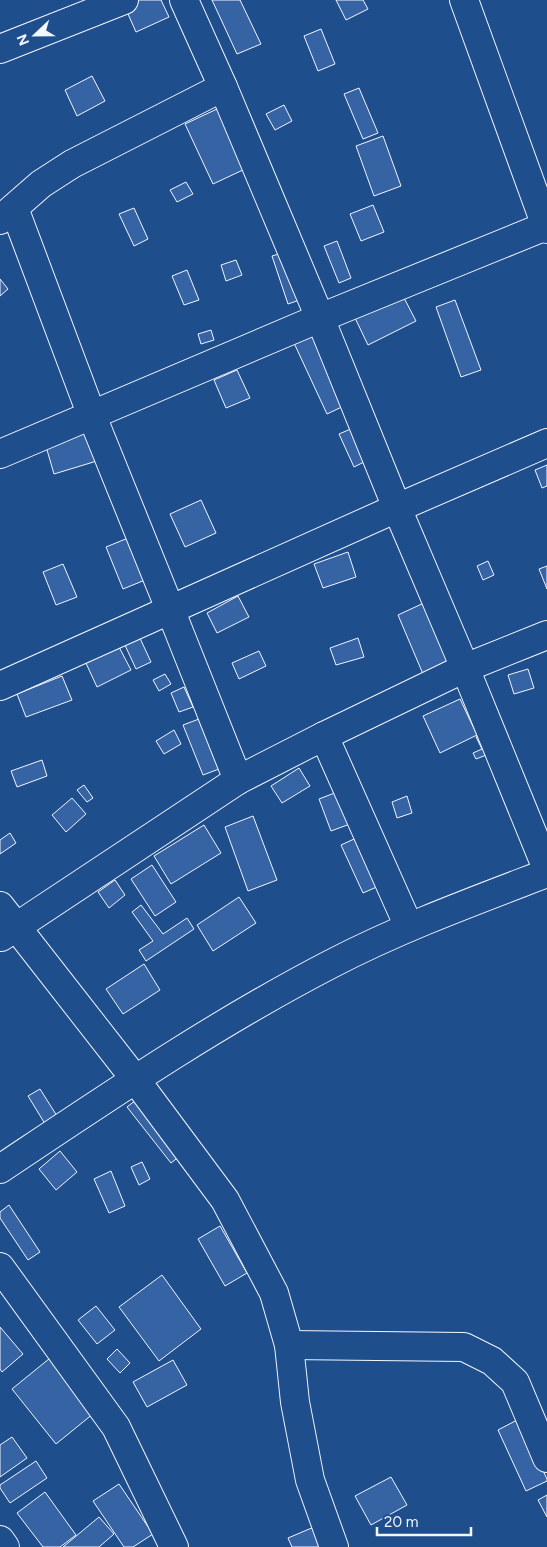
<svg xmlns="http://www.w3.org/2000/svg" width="547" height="1547" viewBox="0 0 547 1547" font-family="Figtree,sans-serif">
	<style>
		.building { fill: #3563a3; stroke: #f2f6ff }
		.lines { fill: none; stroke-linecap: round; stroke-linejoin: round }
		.street-casing { stroke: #f2f6ff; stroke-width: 30 }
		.street { stroke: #1f4e8c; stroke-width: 28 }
	</style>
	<rect width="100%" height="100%" fill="#1f4e8c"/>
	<g class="building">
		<polygon points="136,0 161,0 169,17 136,32 124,5"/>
		<polygon points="212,0 240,0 261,44 237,54"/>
		<polygon points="336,0 363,0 368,9 346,20"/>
		<polygon points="321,29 335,64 318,71 304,36"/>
		<polygon points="92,76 105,101 77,116 65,90"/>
		<polygon points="359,88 378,133 363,139 344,94"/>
		<polygon points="284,105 292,121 275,130 266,114"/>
		<polygon points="217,109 245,169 213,184 185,124"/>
		<polygon points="383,136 401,186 374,196 356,146"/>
		<polygon points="186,182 193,194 177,202 170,190"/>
		<polygon points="373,205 384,232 361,241 350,214"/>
		<polygon points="134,208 148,239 134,246 119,214"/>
		<polygon points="337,241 351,278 339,283 324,246"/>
		<polygon points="289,251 305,298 288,304 272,256"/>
		<polygon points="236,260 242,275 226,281 221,265"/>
		<polygon points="187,270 199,300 184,305 172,276"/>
		<polygon points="0,279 8,289 0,296"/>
		<polygon points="402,294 416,321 368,345 355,318"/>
		<polygon points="455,300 481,370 461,377 436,307"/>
		<polygon points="211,330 214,340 201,344 198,334"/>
		<polygon points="317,332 350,403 327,414 294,343"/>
		<polygon points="237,370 250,398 226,408 214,380"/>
		<polygon points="360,425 374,457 354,467 339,434"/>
		<polygon points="91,431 100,460 54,474 45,443"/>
		<polygon points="547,465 547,486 542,488 535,470"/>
		<polygon points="201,500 216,533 185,547 170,514"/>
		<polygon points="133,536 150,578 123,589 106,547"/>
		<polygon points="348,552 356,577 323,588 314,564"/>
		<polygon points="488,561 494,575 483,580 477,566"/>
		<polygon points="63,564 77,597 56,605 43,572"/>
		<polygon points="547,566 547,589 539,569"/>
		<polygon points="238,596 249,617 217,633 207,613"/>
		<polygon points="426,602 452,661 423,674 398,615"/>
		<polygon points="139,636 151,662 136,669 124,643"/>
		<polygon points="358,638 364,657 336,665 330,648"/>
		<polygon points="118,645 131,670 97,687 85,661"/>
		<polygon points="259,651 266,666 239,679 232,663"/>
		<polygon points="528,669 534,688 514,694 508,675"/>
		<polygon points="165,674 171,684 159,691 153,680"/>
		<polygon points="62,676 72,700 26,717 17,694"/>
		<polygon points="184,687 193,707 179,712 171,693"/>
		<polygon points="460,699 477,735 440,753 423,716"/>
		<polygon points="199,719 219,769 203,775 183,725"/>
		<polygon points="174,730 181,744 164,754 156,741"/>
		<polygon points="485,733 494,752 476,759 473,753 482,749 476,737"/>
		<polygon points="42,760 47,776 17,787 11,771"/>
		<polygon points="299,768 310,786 282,803 271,786"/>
		<polygon points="84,785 93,798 87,802 77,790"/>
		<polygon points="345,789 358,821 331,831 319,799"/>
		<polygon points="407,796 412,813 397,818 392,802"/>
		<polygon points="72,798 86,814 66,832 52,815"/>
		<polygon points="253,816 277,880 248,891 225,827"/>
		<polygon points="204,825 221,853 171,884 154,856"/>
		<polygon points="10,833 16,843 0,854 0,840"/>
		<polygon points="365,834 388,882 363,893 341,845"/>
		<polygon points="152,865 176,902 155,916 131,879"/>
		<polygon points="115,880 125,895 109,908 98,892"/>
		<polygon points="239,897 256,923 213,951 197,925"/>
		<polygon points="141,905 163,934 187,918 194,929 146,961 139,950 153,941 132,912"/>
		<polygon points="144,964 160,990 123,1014 106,989"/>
		<polygon points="40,1089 62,1124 50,1132 28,1096"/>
		<polygon points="141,1096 186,1151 171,1163 127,1107"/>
		<polygon points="60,1151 77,1172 56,1190 39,1169"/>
		<polygon points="142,1162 150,1179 139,1185 131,1167"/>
		<polygon points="111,1171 125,1206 109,1213 94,1179"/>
		<polygon points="9,1205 40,1252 28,1260 0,1218 0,1212"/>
		<polygon points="220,1226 247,1273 225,1286 198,1239"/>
		<polygon points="162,1275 201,1329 159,1361 119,1307"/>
		<polygon points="96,1306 115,1330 97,1344 78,1320"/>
		<polygon points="0,1327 23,1354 2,1372 0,1369"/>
		<polygon points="117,1349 130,1363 120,1373 107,1359"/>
		<polygon points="55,1354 99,1409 56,1444 12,1389"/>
		<polygon points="173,1360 187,1385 147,1407 133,1382"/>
		<polygon points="519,1419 547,1479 547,1481 526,1491 498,1430"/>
		<polygon points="12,1437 27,1458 0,1477 0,1445"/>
		<polygon points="36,1461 47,1478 10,1503 0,1488 0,1485"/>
		<polygon points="391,1477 407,1505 371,1525 355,1496"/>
		<polygon points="119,1484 153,1534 133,1547 124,1547 93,1501"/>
		<polygon points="45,1492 76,1535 60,1547 43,1547 17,1513"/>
		<polygon points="547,1495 547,1517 538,1500"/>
		<polygon points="99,1517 114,1534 99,1547 63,1547"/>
		<polygon points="314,1527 322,1547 292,1547 288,1538"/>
	</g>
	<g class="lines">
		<defs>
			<g id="street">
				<polyline points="184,0 223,87 320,318 397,508 465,668 547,869"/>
				<polyline points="464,0 547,229"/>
				<polyline points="0,49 124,0"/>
				<polyline points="14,208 92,416 170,609 238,780"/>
				<polyline points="0,220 41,184 72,164 223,87"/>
				<polyline points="0,454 320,318 546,226"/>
				<polyline points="0,686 397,508 547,443"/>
				<polyline points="324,736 409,927"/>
				<polyline points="0,906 135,1079 225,1200 274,1293 289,1345 295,1402 310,1480 334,1547"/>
				<polyline points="1,937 238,780 324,736 465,668 547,635"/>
				<path d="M 0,1169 C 108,1097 215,1024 331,964 C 400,928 474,901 547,873"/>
				<polyline points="0,1267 116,1427 174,1547"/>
				<polyline points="289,1345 464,1347 492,1361 515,1382 547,1458"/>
				<polyline points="0,1540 5,1547"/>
			</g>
		</defs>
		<use href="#street" class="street-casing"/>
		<use href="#street" class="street"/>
	</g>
	<g transform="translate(35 35) rotate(248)" stroke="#1f4e8c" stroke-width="4" paint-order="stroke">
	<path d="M0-4L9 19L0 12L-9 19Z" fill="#f2f6ff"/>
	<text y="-8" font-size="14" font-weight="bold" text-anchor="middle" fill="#f2f6ff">N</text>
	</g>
	<path d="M377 1527v8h94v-8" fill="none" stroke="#f2f6ff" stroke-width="2.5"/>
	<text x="384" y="1527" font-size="15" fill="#f2f6ff" stroke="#1f4e8c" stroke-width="4" paint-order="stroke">20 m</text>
</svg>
